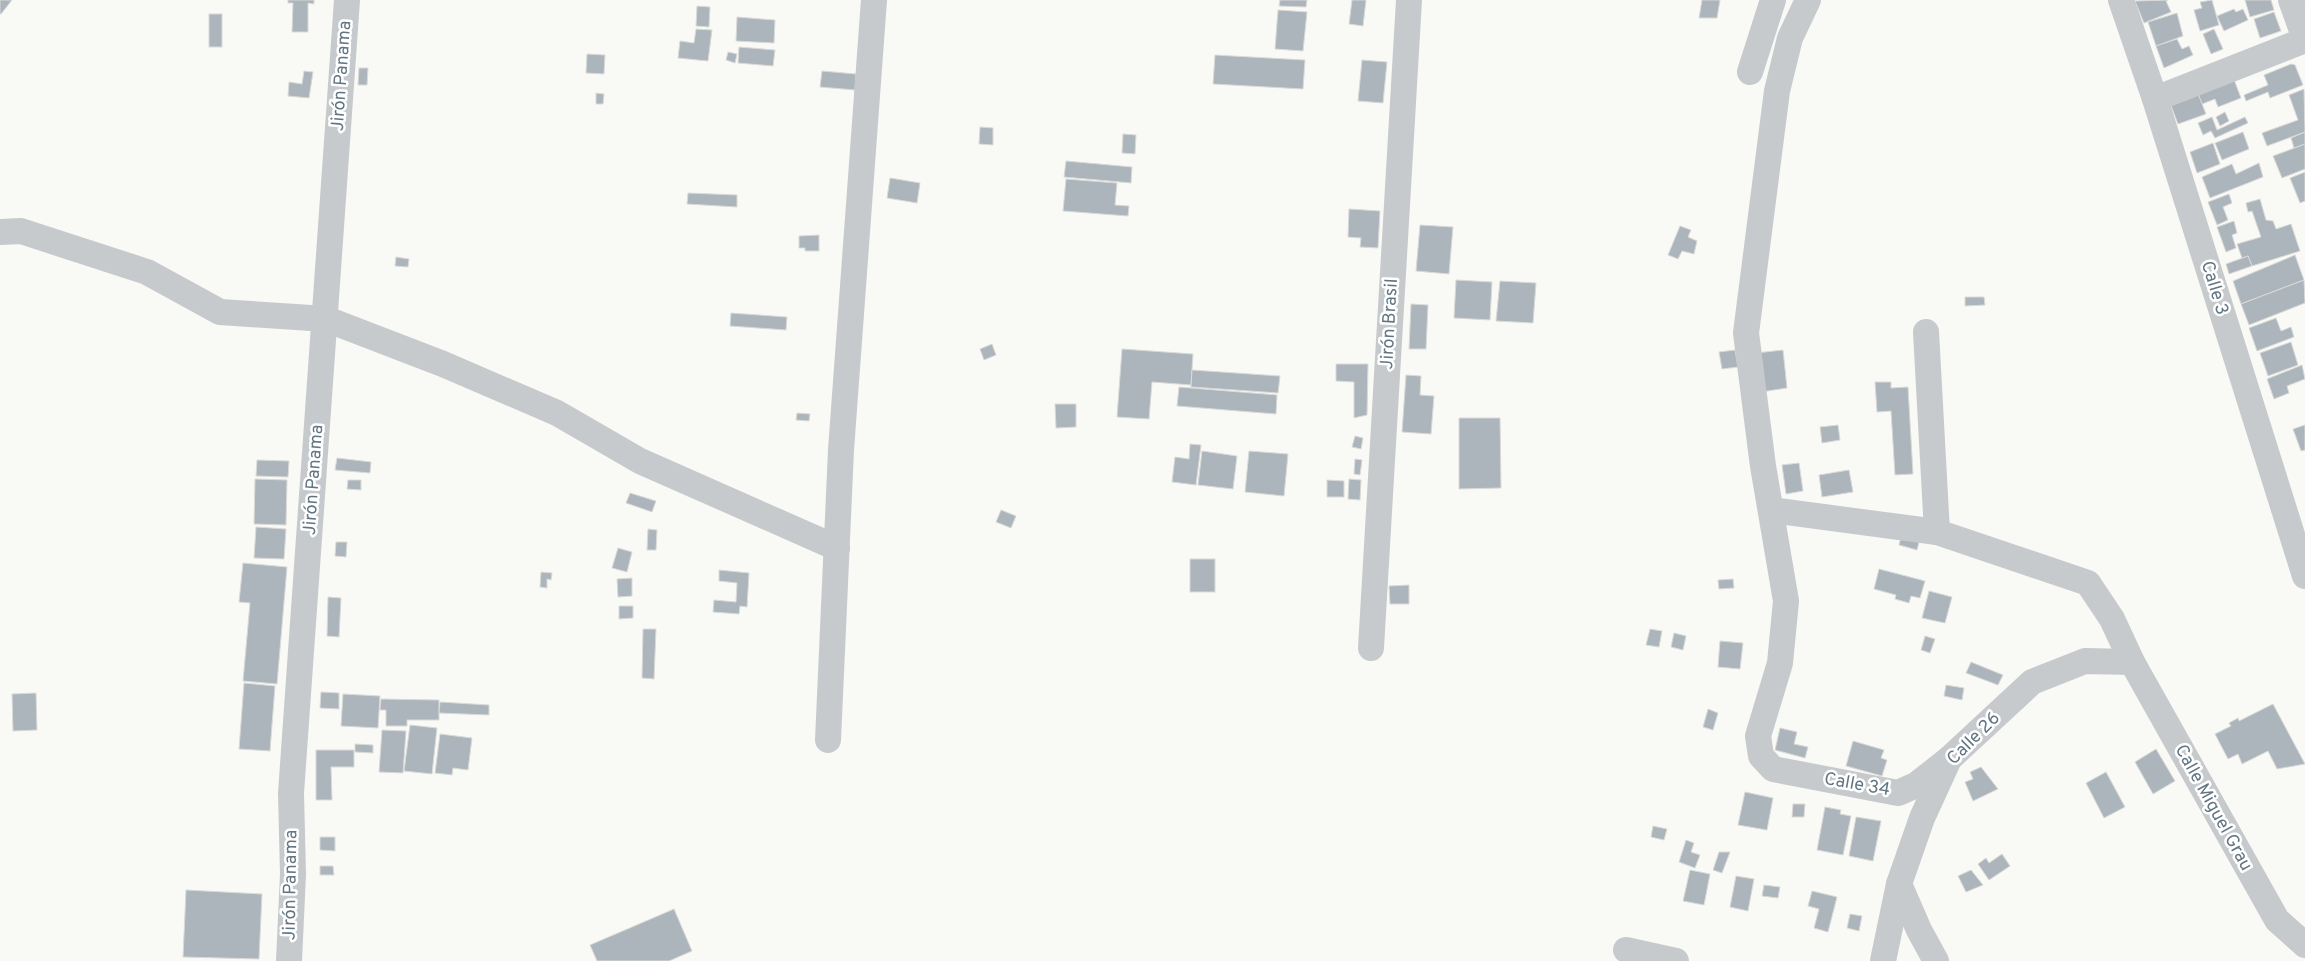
<svg xmlns="http://www.w3.org/2000/svg" width="2305" height="961" viewBox="0 0 2305 961" font-family="Overpass,sans-serif">
	<style>
		.building { fill: #acb5bb; stroke: #dadad8 }
		.lines { fill: none; stroke-linecap: round; stroke-linejoin: round }
		.street { stroke: #c6cacd; stroke-width: 26 }
		.labels { text-anchor: middle; dominant-baseline: central; stroke-width: 5; stroke-linejoin: round; paint-order: stroke }
		.street-label { font-size: 18px; fill: #627582; stroke: #fff }
	</style>
	<rect width="100%" height="100%" fill="#f9f9f6"/>
	<g class="building">
		<polygon points="0,0 12,0 1,14 0,14"/>
		<polygon points="288,0 314,0 314,4 308,3 308,32 292,32 293,3 288,3"/>
		<polygon points="1280,0 1307,0 1306,7 1279,6"/>
		<polygon points="1352,0 1366,0 1363,26 1349,24"/>
		<polygon points="1702,0 1720,0 1717,18 1699,18"/>
		<polygon points="2168,0 2166,1 2171,12 2144,23 2135,1"/>
		<polygon points="2212,0 2219,25 2200,31 2194,10 2202,8 2200,2"/>
		<polygon points="2245,0 2271,0 2274,10 2250,17"/>
		<polygon points="697,6 710,7 709,27 696,26"/>
		<polygon points="2234,9 2236,12 2243,9 2248,20 2224,31 2217,16"/>
		<polygon points="1278,10 1307,12 1303,51 1275,49"/>
		<polygon points="2274,12 2281,31 2260,38 2254,19"/>
		<polygon points="2177,13 2183,36 2156,46 2148,22"/>
		<rect x="209" y="14" width="13" height="33"/>
		<polygon points="737,17 775,20 774,43 736,41"/>
		<polygon points="696,29 712,30 708,61 678,58 680,41 694,43"/>
		<polygon points="2214,29 2223,49 2211,54 2203,34"/>
		<polygon points="2177,39 2182,49 2189,46 2193,55 2164,68 2156,46"/>
		<polygon points="739,47 775,50 773,66 738,63"/>
		<polygon points="728,52 737,54 735,63 726,60"/>
		<polygon points="587,54 605,55 604,74 586,73"/>
		<polygon points="1215,55 1305,60 1303,89 1213,84"/>
		<polygon points="1362,60 1387,62 1383,103 1358,101"/>
		<polygon points="2291,64 2295,65 2303,85 2270,98 2268,92 2246,101 2244,95 2268,85 2264,75"/>
		<polygon points="359,68 368,68 367,85 358,85"/>
		<polygon points="304,71 313,72 309,98 288,96 289,82 302,84"/>
		<polygon points="822,71 856,74 855,90 820,87"/>
		<polygon points="2233,77 2241,98 2218,107 2215,99 2202,104 2197,91"/>
		<polygon points="2304,89 2305,132 2267,146 2262,133 2298,120 2289,95"/>
		<polygon points="2197,91 2206,114 2178,124 2170,103"/>
		<polygon points="596,93 604,94 603,104 596,104"/>
		<polygon points="2225,112 2229,121 2220,126 2216,117"/>
		<polygon points="2212,117 2217,130 2245,117 2248,123 2215,138 2211,131 2203,135 2198,123"/>
		<polygon points="980,127 993,128 993,145 979,144"/>
		<polygon points="2243,132 2249,149 2222,160 2215,143"/>
		<polygon points="2305,132 2305,144 2294,148 2291,138"/>
		<polygon points="1123,134 1136,135 1135,154 1122,153"/>
		<polygon points="2213,143 2220,164 2197,173 2190,152"/>
		<polygon points="2305,144 2305,169 2282,178 2273,156"/>
		<polygon points="1066,161 1132,167 1131,183 1064,177"/>
		<polygon points="2259,163 2263,177 2210,198 2202,177 2232,164 2236,174"/>
		<polygon points="2305,172 2305,201 2300,203 2290,178"/>
		<polygon points="890,178 920,183 917,203 887,198"/>
		<polygon points="1066,179 1117,183 1115,205 1129,206 1128,216 1063,211"/>
		<polygon points="688,193 737,195 737,207 687,204"/>
		<polygon points="2229,194 2232,203 2223,207 2228,220 2217,225 2208,202"/>
		<polygon points="2260,199 2266,220 2273,221 2276,229 2291,224 2300,251 2252,266 2248,256 2242,258 2237,244 2261,237 2252,211 2248,212 2246,203"/>
		<polygon points="1349,209 1380,211 1378,248 1360,247 1361,238 1348,237"/>
		<polygon points="2234,221 2237,233 2232,235 2236,248 2226,252 2217,227"/>
		<polygon points="1420,225 1453,227 1449,274 1416,271"/>
		<polygon points="1680,226 1691,230 1688,237 1697,241 1694,254 1682,251 1678,259 1668,255"/>
		<polygon points="819,235 819,251 805,251 805,248 799,248 799,236"/>
		<polygon points="2295,255 2304,280 2241,304 2233,281"/>
		<polygon points="2248,256 2252,266 2229,274 2226,264"/>
		<polygon points="396,257 409,259 408,267 395,266"/>
		<polygon points="1456,280 1492,282 1490,320 1454,318"/>
		<polygon points="2304,280 2305,303 2249,325 2241,304"/>
		<polygon points="1500,281 1536,283 1533,323 1496,321"/>
		<polygon points="1965,297 1984,297 1985,305 1965,306"/>
		<polygon points="1411,304 1428,305 1426,349 1409,349"/>
		<polygon points="731,313 787,317 786,330 730,326"/>
		<polygon points="2276,318 2281,331 2291,327 2294,337 2257,351 2249,328"/>
		<polygon points="2291,342 2298,365 2268,376 2260,353"/>
		<polygon points="992,344 996,355 984,360 980,349"/>
		<polygon points="1122,349 1193,354 1191,385 1152,382 1149,419 1117,417"/>
		<polygon points="1735,350 1738,367 1722,369 1719,352"/>
		<polygon points="1783,350 1787,388 1761,392 1756,353"/>
		<polygon points="1336,364 1368,364 1367,415 1354,418 1354,382 1336,381"/>
		<polygon points="2302,365 2305,379 2287,386 2289,393 2274,399 2267,379"/>
		<polygon points="1192,370 1280,376 1278,393 1191,387"/>
		<polygon points="1406,375 1421,376 1420,395 1434,396 1431,434 1402,432"/>
		<polygon points="1875,382 1891,382 1891,388 1908,387 1913,474 1895,475 1891,411 1877,412"/>
		<polygon points="1179,387 1277,395 1276,414 1177,406"/>
		<polygon points="1055,404 1076,404 1076,427 1056,428"/>
		<polygon points="797,413 810,414 809,421 796,420"/>
		<polygon points="1459,418 1500,418 1501,488 1459,489"/>
		<polygon points="1838,425 1840,440 1822,443 1820,427"/>
		<polygon points="2305,425 2305,450 2301,451 2293,429"/>
		<polygon points="1355,436 1363,438 1361,449 1352,447"/>
		<polygon points="1190,444 1201,445 1196,485 1172,482 1175,457 1189,459"/>
		<polygon points="1202,451 1237,456 1233,489 1198,485"/>
		<polygon points="1249,451 1288,454 1284,496 1245,492"/>
		<polygon points="337,458 371,462 370,473 335,470"/>
		<polygon points="1355,459 1362,460 1360,475 1354,474"/>
		<polygon points="257,460 289,461 288,477 256,476"/>
		<polygon points="1799,463 1803,491 1786,494 1782,465"/>
		<polygon points="1849,470 1853,492 1822,497 1819,475"/>
		<polygon points="255,479 287,480 286,525 254,524"/>
		<polygon points="1349,479 1361,480 1360,500 1348,499"/>
		<polygon points="348,480 361,480 361,490 347,489"/>
		<polygon points="1327,480 1344,481 1344,497 1327,497"/>
		<polygon points="630,493 656,501 652,512 626,503"/>
		<polygon points="1001,510 1016,516 1011,528 996,522"/>
		<polygon points="256,527 286,529 284,559 254,558"/>
		<polygon points="648,529 657,530 656,550 647,550"/>
		<polygon points="1902,533 1920,538 1917,550 1899,545"/>
		<polygon points="336,542 347,542 346,557 335,556"/>
		<polygon points="618,548 632,552 627,572 612,568"/>
		<rect x="1190" y="559" width="25" height="33"/>
		<polygon points="243,563 287,567 277,684 243,681 250,603 239,602"/>
		<polygon points="1879,569 1925,581 1920,598 1911,596 1909,603 1895,599 1896,595 1874,589"/>
		<polygon points="719,570 749,573 747,607 740,606 739,614 713,612 714,600 736,602 737,583 719,581"/>
		<polygon points="541,572 552,573 551,580 547,579 547,588 540,587"/>
		<polygon points="632,578 632,596 618,597 617,579"/>
		<polygon points="1733,579 1734,588 1719,589 1718,580"/>
		<polygon points="1409,585 1409,604 1390,604 1389,586"/>
		<polygon points="1929,591 1952,597 1945,623 1922,618"/>
		<polygon points="328,597 341,598 339,637 327,636"/>
		<polygon points="619,606 633,606 633,618 619,619"/>
		<polygon points="643,629 656,629 654,679 642,678"/>
		<polygon points="1650,629 1662,631 1659,647 1646,645"/>
		<polygon points="1674,633 1686,636 1683,650 1671,647"/>
		<polygon points="1925,636 1935,639 1930,653 1921,650"/>
		<polygon points="1720,641 1743,643 1740,669 1718,667"/>
		<polygon points="1971,662 2003,675 1998,685 1966,673"/>
		<polygon points="244,683 275,686 270,751 239,749"/>
		<polygon points="1946,685 1964,688 1962,700 1944,696"/>
		<polygon points="321,692 339,693 339,709 320,708"/>
		<polygon points="36,693 37,730 13,731 12,694"/>
		<polygon points="343,694 380,696 378,728 341,726"/>
		<polygon points="381,699 439,700 439,720 407,720 407,726 386,726 386,710 380,710"/>
		<polygon points="440,702 489,705 489,715 439,713"/>
		<polygon points="2273,704 2305,764 2277,769 2268,751 2242,764 2238,754 2228,759 2215,734 2231,726 2229,723 2238,718 2239,721"/>
		<polygon points="1708,709 1718,713 1713,730 1703,727"/>
		<polygon points="410,725 437,728 432,774 404,771"/>
		<polygon points="1780,728 1797,732 1794,744 1808,747 1805,758 1775,750"/>
		<polygon points="382,730 406,731 403,773 379,772"/>
		<polygon points="440,734 472,738 468,770 453,768 452,775 435,773"/>
		<polygon points="1853,741 1884,750 1881,758 1887,760 1882,776 1846,766"/>
		<polygon points="355,744 373,745 373,753 355,752"/>
		<polygon points="2156,749 2175,781 2153,794 2135,762"/>
		<polygon points="316,750 354,750 354,767 331,767 332,800 316,800"/>
		<polygon points="1981,767 1998,789 1973,801 1965,782 1973,779 1970,772"/>
		<polygon points="2106,772 2125,807 2104,818 2086,783"/>
		<polygon points="1745,792 1773,798 1767,830 1738,825"/>
		<polygon points="1793,804 1805,804 1804,817 1792,817"/>
		<polygon points="1825,807 1841,810 1840,814 1851,816 1843,855 1817,850"/>
		<polygon points="1856,817 1881,821 1873,861 1849,856"/>
		<polygon points="1653,826 1667,829 1664,840 1651,837"/>
		<polygon points="320,837 335,837 335,851 320,850"/>
		<polygon points="1686,840 1694,843 1691,852 1700,855 1695,868 1679,862"/>
		<polygon points="1719,852 1730,852 1722,873 1713,870"/>
		<polygon points="2002,854 2010,866 1989,880 1978,864 1986,858 1989,863"/>
		<polygon points="320,866 333,866 334,875 320,875"/>
		<polygon points="1690,870 1710,874 1704,905 1683,901"/>
		<polygon points="1971,870 1983,885 1966,892 1958,876"/>
		<polygon points="1736,876 1754,879 1748,911 1730,907"/>
		<polygon points="1764,885 1780,887 1778,898 1762,896"/>
		<polygon points="186,890 262,894 259,959 183,957"/>
		<polygon points="1812,891 1837,897 1828,932 1814,928 1819,909 1808,906"/>
		<polygon points="674,909 692,951 669,961 597,961 590,945"/>
		<polygon points="1850,914 1862,916 1859,931 1847,928"/>
	</g>
	<g class="lines">
		<g class="street">
			<polyline points="1808,0 1790,38 1777,91 1746,333 1763,466 1786,601 1780,663 1758,736 1761,756 1773,769 1898,793 1916,785 1949,759"/>
			<polyline points="2121,0 2155,99 2305,576"/>
			<polyline points="2291,0 2305,39"/>
			<polyline points="1750,72 1773,0"/>
			<polyline points="2155,99 2305,40"/>
			<polyline points="0,232 21,231 147,272 220,312 326,319 443,364 557,413 640,461 837,548"/>
			<polyline points="1926,332 1937,532"/>
			<polyline points="1771,510 1937,532 2088,583 2112,619 2132,662 2277,920 2305,945"/>
			<polyline points="1371,648 1409,0"/>
			<polyline points="828,740 841,450 874,0"/>
			<polyline points="1899,884 1919,930 1936,961"/>
			<polyline points="1626,950 1676,961"/>
			<polyline points="289,961 293,874 291,793 347,0"/>
			<polyline points="1883,961 1899,884 1922,818 1949,759 2032,682 2085,661 2132,662"/>
		</g>
	</g>
	<g class="labels">
		<g class="street-label">
			<text transform="translate(342 76) rotate(-86)">Jirón Panama</text>
			<text transform="translate(2214 288) rotate(73)">Calle 3</text>
			<text transform="translate(1390 324) rotate(-87)">Jirón Brasil</text>
			<text transform="translate(314 480) rotate(-86)">Jirón Panama</text>
			<text transform="translate(1974 739) rotate(-45)">Calle 26</text>
			<text transform="translate(1857 785) rotate(10)">Calle 34</text>
			<text transform="translate(2213 808) rotate(61)">Calle Miguel Grau</text>
			<text transform="translate(291 885) rotate(-89)">Jirón Panama</text>
		</g>
	</g>
</svg>
